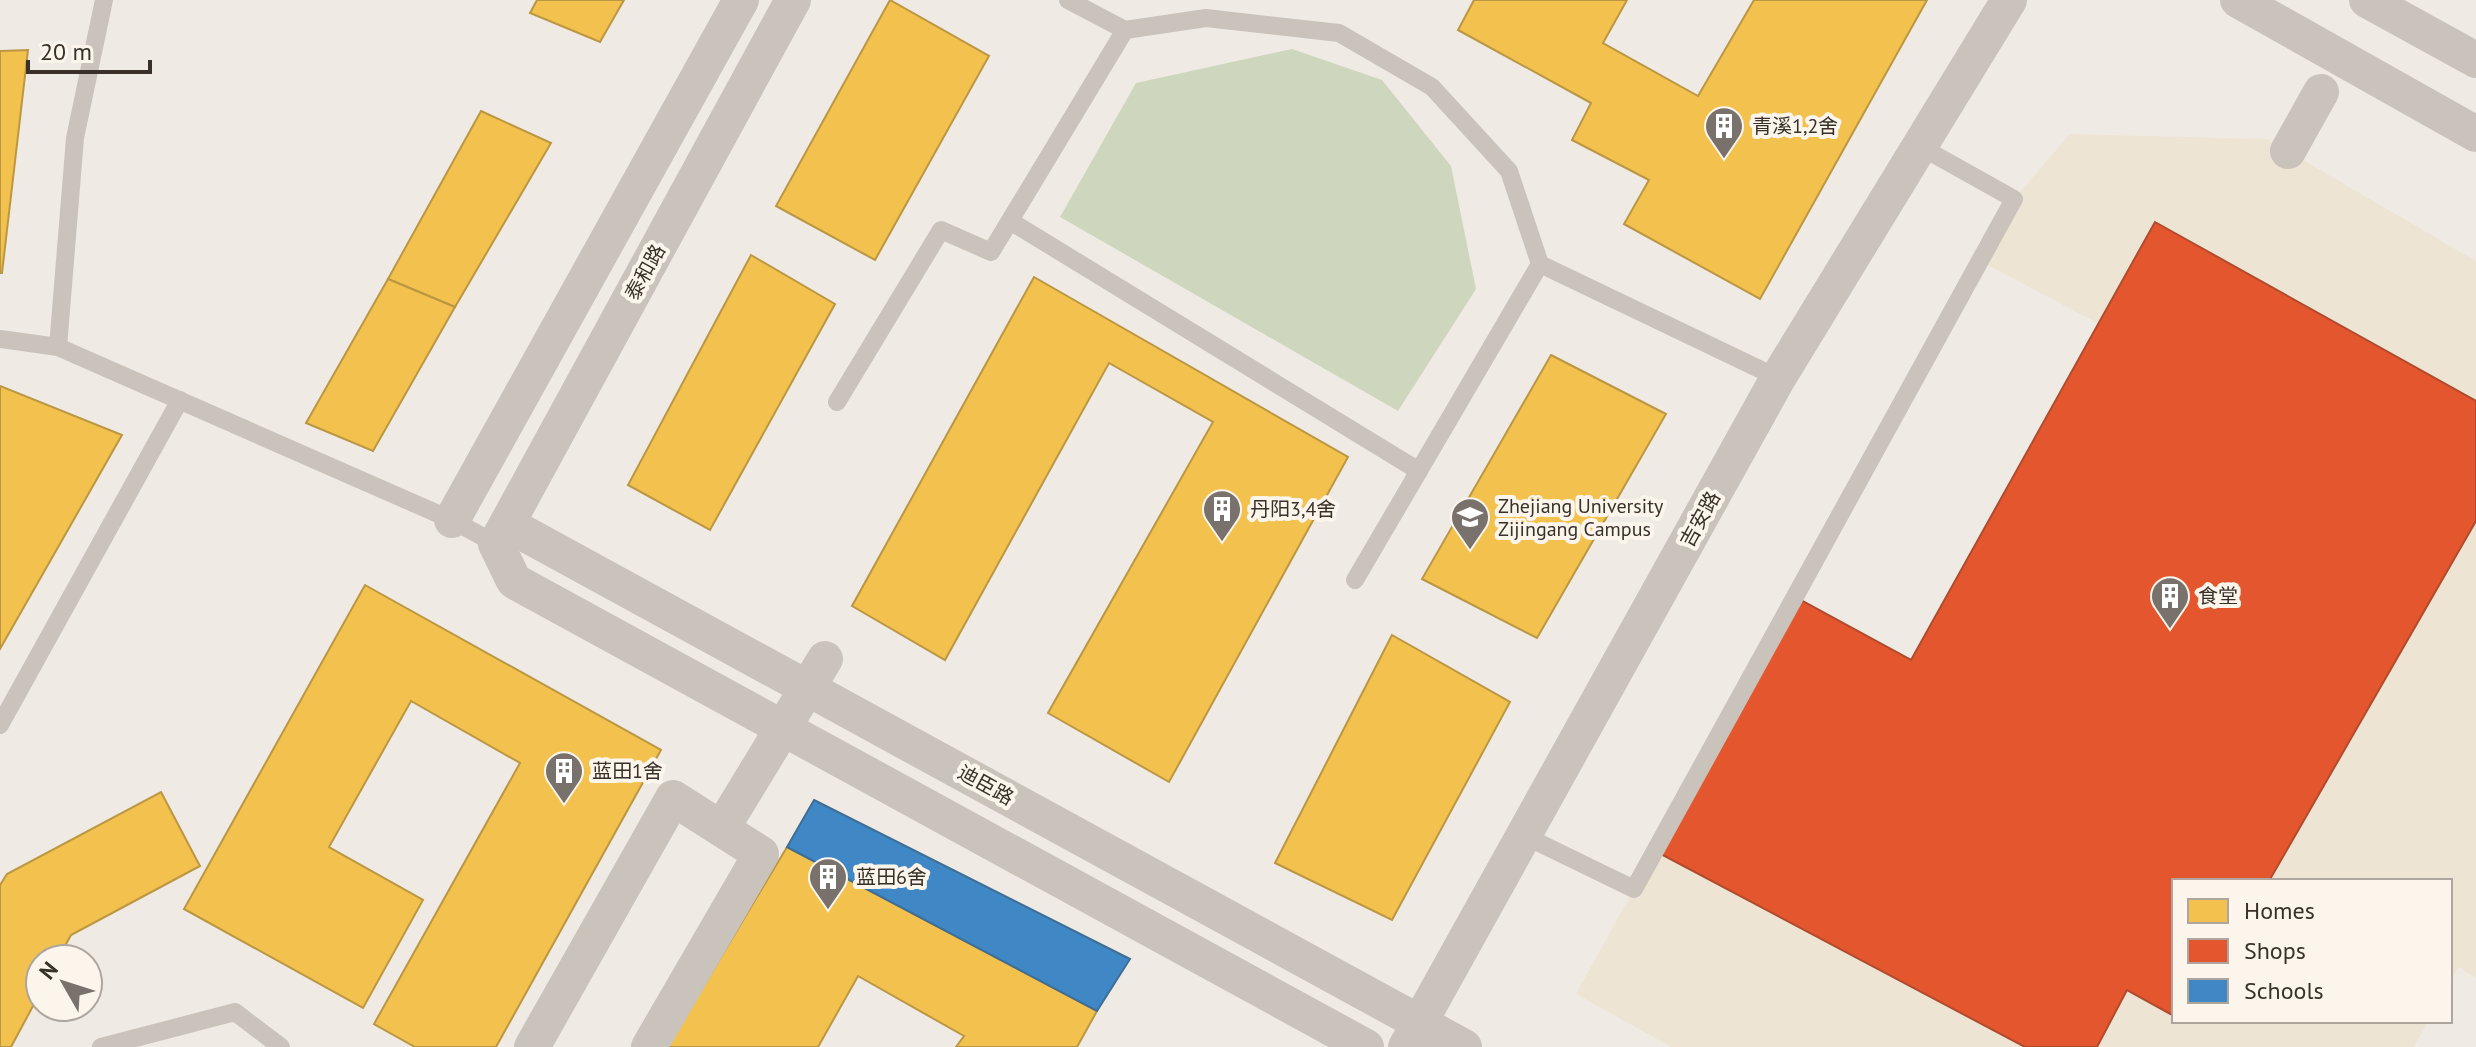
<svg xmlns="http://www.w3.org/2000/svg" width="2476" height="1047" viewBox="0 0 2476 1047" font-family="'PT Sans','Noto Sans SC',sans-serif">
	<style>
		.green { fill: #cfd6be }
		.plaza { fill: #eee4d3 }
		.homes { fill: #f2c14e; stroke: #bb9643; stroke-width: 2 }
		.shops { fill: #e4572e; stroke: #b14b2d; stroke-width: 2 }
		.schools { fill: #3f88c5; stroke: #3e6e96; stroke-width: 2 }
		.lines { fill: none; stroke-linecap: round; stroke-linejoin: round }
		.lane { stroke: #c9c3bc; stroke-width: 18 }
		.street { stroke: #c9c3bc; stroke-width: 36 }
		.labels { text-anchor: middle; dominant-baseline: central; stroke-width: 8; stroke-linejoin: round; paint-order: stroke }
		.poi-label { font-size: 20px; fill: #3a302a; stroke: #fbf5ec; text-anchor: start }
		.street-label { font-size: 20px; fill: #3a302a; stroke: #fbf5ec }
	</style>
	<rect width="100%" height="100%" fill="#efebe4"/>
	<polygon class="green" points="1292,49 1382,80 1451,166 1476,289 1398,411 1060,217 1136,83"/>
	<g class="plaza">
		<polygon points="2070,134 2267,139 2476,261 2476,401 2155,222 2099,324 1980,261 2014,199"/>
		<polygon points="2476,521 2476,978 2459,967 2450,983 2450,881 2269,881"/>
		<polygon points="1659,853 2025,1047 1671,1047 1576,994 1634,889"/>
		<polygon points="2127,990 2174,1016 2174,1021 2186,1023 2428,1021 2414,1047 2097,1047"/>
	</g>
	<g class="homes">
		<polygon points="537,0 624,0 600,42 530,13"/>
		<polygon points="890,0 989,56 875,260 776,206"/>
		<polygon points="1474,0 1627,0 1603,43 1698,96 1754,0 1927,0 1760,299 1624,224 1649,180 1572,140 1591,103 1458,30"/>
		<polygon points="28,50 2,273 0,273 0,51"/>
		<polygon points="481,111 551,143 455,307 388,279"/>
		<polygon points="751,255 835,304 710,530 628,485"/>
		<polygon points="1034,277 1348,457 1169,782 1048,713 1213,422 1109,363 945,660 852,606"/>
		<polygon points="388,279 455,307 373,451 306,423"/>
		<polygon points="1551,355 1666,414 1537,638 1422,579"/>
		<polygon points="0,386 122,435 0,649"/>
		<polygon points="365,585 661,750 496,1047 415,1047 374,1024 520,763 411,701 329,847 423,900 363,1008 184,909"/>
		<polygon points="1392,635 1510,702 1392,920 1275,863"/>
		<polygon points="161,792 200,866 71,935 58,959 40,959 40,993 11,1047 0,1047 0,885 7,874"/>
		<polygon points="787,847 1097,1011 1077,1047 956,1047 964,1036 858,976 818,1047 667,1047"/>
	</g>
	<polygon class="shops" points="2155,222 2476,401 2476,521 2269,881 2174,881 2174,1016 2127,990 2097,1047 2025,1047 1659,853 1801,600 1911,660"/>
	<polygon class="schools" points="814,800 1130,959 1097,1011 787,847"/>
	<g class="lines">
		<g class="lane">
			<polyline points="1068,0 1125,30 1206,18 1339,33 1432,87 1509,171 1540,264 1778,378"/>
			<polyline points="1010,221 1419,471"/>
			<polyline points="0,339 58,347 452,520 496,544"/>
			<polyline points="58,347 75,138 104,0"/>
			<polyline points="837,402 941,230 991,252 1125,30"/>
			<polyline points="1355,580 1540,264"/>
			<polyline points="0,725 180,400"/>
			<polyline points="1523,835 1634,889 2014,199 1921,147"/>
			<polyline points="101,1047 235,1012 281,1047"/>
		</g>
		<g class="street">
			<polyline points="793,0 496,544 514,581 1366,1047"/>
			<polyline points="2238,0 2476,134"/>
			<polyline points="2367,0 2476,60"/>
			<polyline points="2288,151 2321,92"/>
			<polyline points="452,520 741,0"/>
			<polyline points="507,524 1464,1047"/>
			<polyline points="722,828 825,659"/>
			<polyline points="532,1047 673,798 761,854 649,1047"/>
			<polyline points="1406,1047 1778,378 2009,0"/>
		</g>
	</g>
	<defs>
		<symbol id="building-pin" viewBox="-11 -11 22 30"><path d="M0 17L-7.5 6A9.5 9.5 0 1 1 7.5 6Z" fill="#79716b" stroke="#fbf5ec"/><path d="M-4-6H4V6H1V3H-1V6H-4ZM-2.5-4.3h1.7v1.8h-1.7ZM.8-4.3h1.7v1.8H.8ZM-2.5-1h1.7V.8h-1.7ZM.8-1h1.7V.8H.8Z" fill="#fff"/></symbol>
		<symbol id="university-pin" viewBox="-11 -11 22 30"><path d="M0 17L-7.5 6A9.5 9.5 0 1 1 7.5 6Z" fill="#79716b" stroke="#fbf5ec"/><path d="M0-5L7-2L0 1L-7-2ZM-4 1L0 2.5L4 1V4Q0 6-4 4Z" fill="#fff"/></symbol>
	</defs>
	<g fill-rule="evenodd">
		<use href="#building-pin" x="1702" y="104" width="44" height="60"/>
		<use href="#building-pin" x="1200" y="487" width="44" height="60"/>
		<use href="#university-pin" x="1448" y="495" width="44" height="60"/>
		<use href="#building-pin" x="2148" y="574" width="44" height="60"/>
		<use href="#building-pin" x="542" y="749" width="44" height="60"/>
		<use href="#building-pin" x="806" y="855" width="44" height="60"/>
	</g>
	<g class="labels">
		<g class="poi-label">
			<text x="1752" y="126">青溪1,2舍</text>
			<text x="1498" y="506">Zhejiang University<tspan x="1498" dy="23">Zijingang Campus</tspan></text>
			<text x="1250" y="509">丹阳3,4舍</text>
			<text x="2198" y="596">食堂</text>
			<text x="592" y="771">蓝田1舍</text>
			<text x="856" y="877">蓝田6舍</text>
		</g>
		<g class="street-label">
			<text transform="translate(645 272) rotate(-61)">泰和路</text>
			<text transform="translate(1700 519) rotate(-61)">吉安路</text>
			<text transform="translate(986 785) rotate(29)">迪臣路</text>
		</g>
	</g>
	<rect x="2172" y="879" width="280" height="144" fill="#fbf5ec" stroke="#aea69e" stroke-width="2"/>
	<rect x="2188" y="899" width="40" height="24" fill="#f2c14e" stroke="#aea69e" stroke-width="2"/>
	<text x="2244" y="919" font-size="24" fill="#3a302a">Homes</text>
	<rect x="2188" y="939" width="40" height="24" fill="#e4572e" stroke="#aea69e" stroke-width="2"/>
	<text x="2244" y="959" font-size="24" fill="#3a302a">Shops</text>
	<rect x="2188" y="979" width="40" height="24" fill="#3f88c5" stroke="#aea69e" stroke-width="2"/>
	<text x="2244" y="999" font-size="24" fill="#3a302a">Schools</text>
	<g transform="translate(64 983) rotate(309)"><circle r="38" fill="#fbf5ec" stroke="#aea69e" stroke-width="2"/>
	<path d="M0-6L14 30L0 20L-14 30Z" fill="#79716b"/>
	<text y="-12" font-size="22" font-weight="bold" text-anchor="middle" fill="#3a302a">N</text>
	</g>
	<path d="M28 60v12h122v-12" fill="none" stroke="#3a302a" stroke-width="4"/>
	<text x="40" y="60" font-size="24" fill="#3a302a" stroke="#fbf5ec" stroke-width="6" paint-order="stroke">20 m</text>
</svg>
